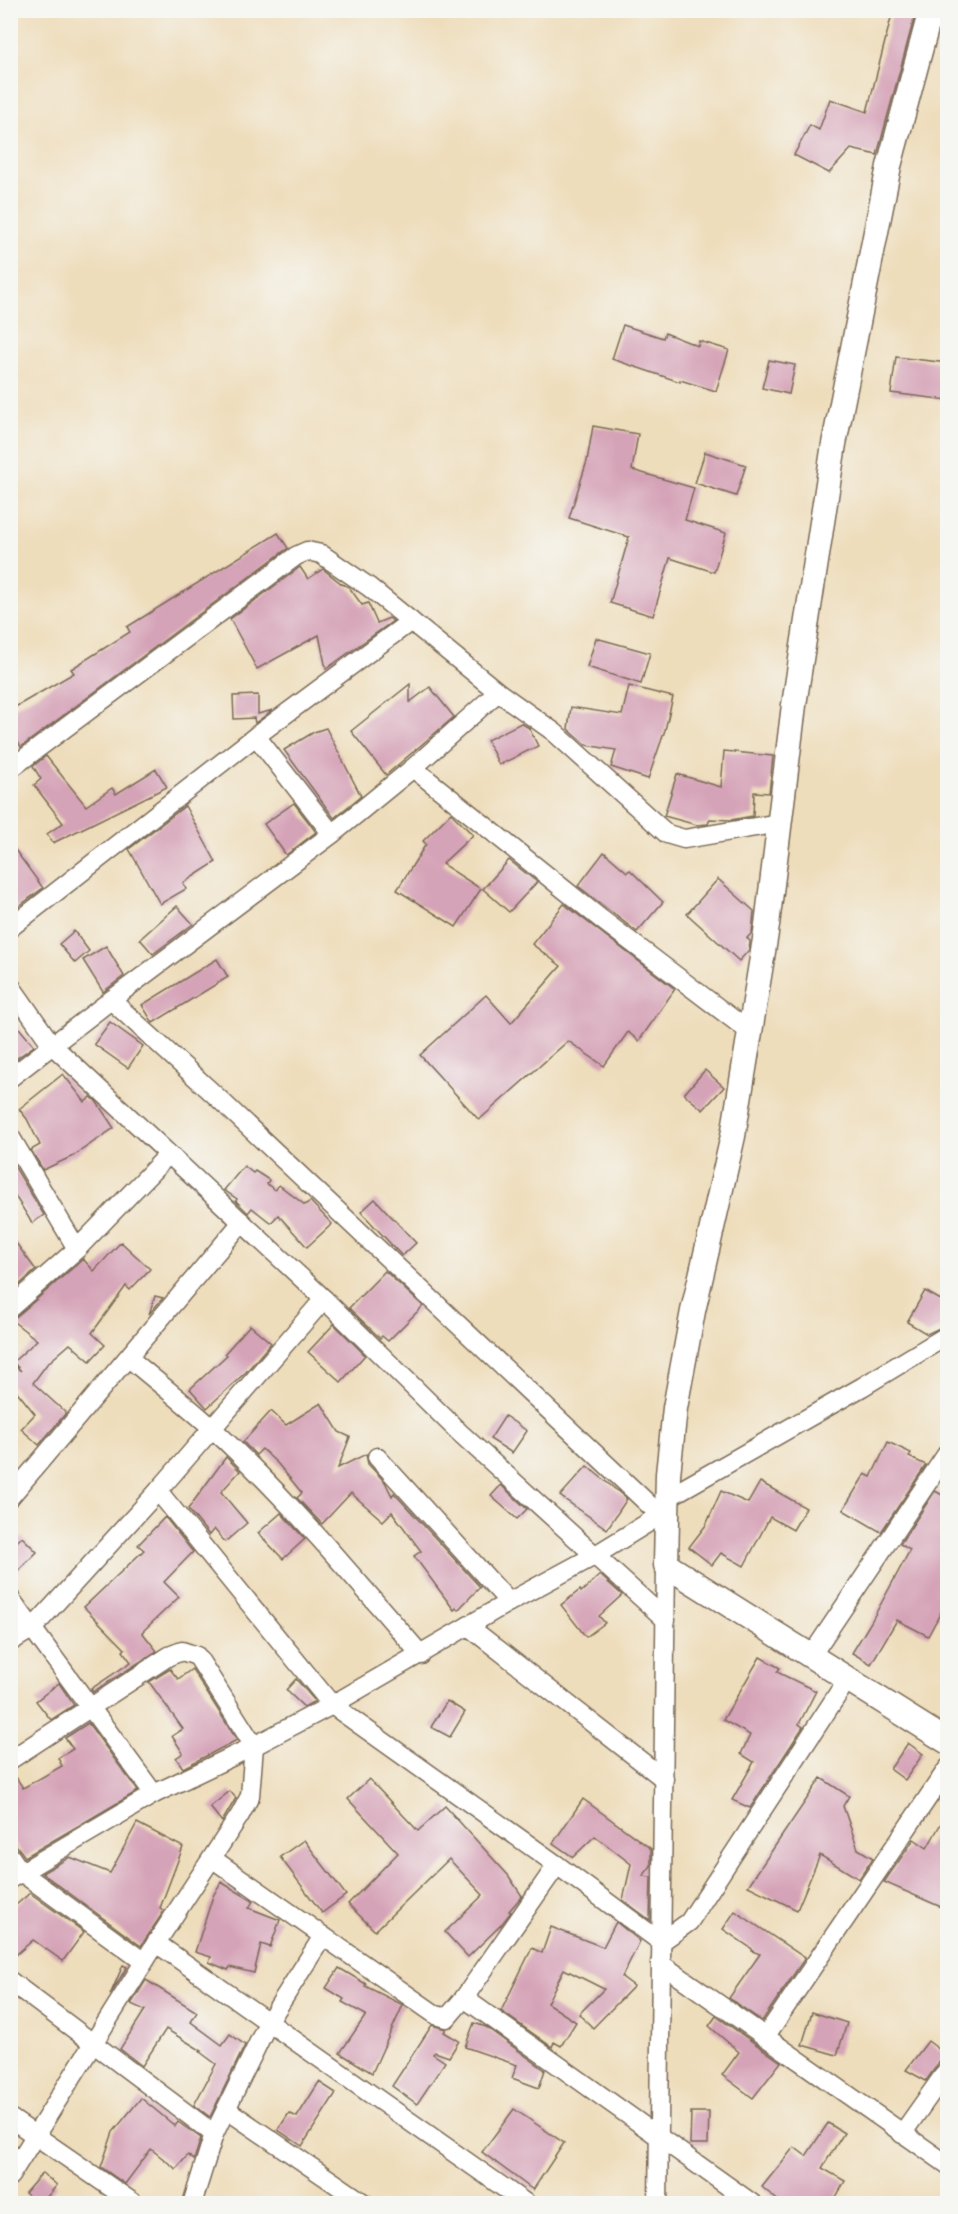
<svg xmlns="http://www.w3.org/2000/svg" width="958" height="2214" viewBox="0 0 958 2214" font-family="Mali,sans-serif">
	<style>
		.building { fill: #d5a3b7 }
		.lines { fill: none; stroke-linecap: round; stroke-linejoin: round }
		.minor-casing { stroke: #7a6955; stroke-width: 21 }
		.tertiary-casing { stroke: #7a6955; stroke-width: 27 }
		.minor { stroke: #fff; stroke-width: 18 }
		.tertiary { stroke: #fff; stroke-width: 24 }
	</style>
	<rect width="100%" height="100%" fill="#f6f6f2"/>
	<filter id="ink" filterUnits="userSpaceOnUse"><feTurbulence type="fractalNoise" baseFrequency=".0167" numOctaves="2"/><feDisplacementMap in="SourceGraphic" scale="12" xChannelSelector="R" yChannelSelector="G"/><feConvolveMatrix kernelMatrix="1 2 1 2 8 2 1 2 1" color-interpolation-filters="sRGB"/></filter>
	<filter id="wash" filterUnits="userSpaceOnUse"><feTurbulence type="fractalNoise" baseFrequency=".008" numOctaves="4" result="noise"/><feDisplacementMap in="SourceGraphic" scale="24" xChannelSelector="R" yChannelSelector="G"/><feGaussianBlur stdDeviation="1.35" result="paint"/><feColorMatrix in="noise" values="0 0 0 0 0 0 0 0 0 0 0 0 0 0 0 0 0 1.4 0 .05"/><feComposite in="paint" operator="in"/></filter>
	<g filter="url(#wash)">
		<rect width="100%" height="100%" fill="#edb"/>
		<g id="blocks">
			<g class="building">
				<polygon points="893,10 915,15 877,155 851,149 829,173 794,155 810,125 819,130 830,99 867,112"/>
				<polygon points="623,325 663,338 665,333 698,346 699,341 729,350 716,391 680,380 680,382 612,359"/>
				<polygon points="896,357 948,363 948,400 891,393"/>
				<polygon points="769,360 795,365 789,394 762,388"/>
				<polygon points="593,426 638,434 632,470 694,488 685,520 726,533 714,572 670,558 653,616 610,603 629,537 569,518 587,461"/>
				<polygon points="705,452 746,465 736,496 695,483"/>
				<polygon points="278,533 288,548 21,747 10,730 10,710 74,673 71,669 130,632 127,627"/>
				<polygon points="300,567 308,579 323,569 342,584 349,587 362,605 368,603 377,623 389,618 393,621 326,669 319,635 257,669 230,619"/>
				<polygon points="596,638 650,653 641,684 587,667"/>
				<polygon points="410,684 410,702 430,687 454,717 386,775 351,731"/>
				<polygon points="629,686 673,697 665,730 648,779 611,767 616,750 586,745 568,729 571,707 622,715"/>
				<polygon points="258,695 258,714 273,710 255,723 254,718 234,719 233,696"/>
				<polygon points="521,723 529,728 538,746 499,765 487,740"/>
				<polygon points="326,728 361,796 334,818 284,750 314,732"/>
				<polygon points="724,751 773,756 769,793 754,792 753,816 731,820 710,819 708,824 697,825 664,816 677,774 721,787"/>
				<polygon points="46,756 86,806 112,788 116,794 156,769 167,787 53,843 47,834 63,823 34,785 41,779 33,766"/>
				<polygon points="294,803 316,832 286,855 264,824"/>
				<polygon points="185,806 216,862 183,883 186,889 160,904 129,849"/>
				<polygon points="451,813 473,835 442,864 481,889 456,927 397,890 426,844 423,841"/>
				<polygon points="10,843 43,888 10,913"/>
				<polygon points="604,852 627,872 630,870 663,902 637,932 578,886"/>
				<polygon points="509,860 537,882 509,912 483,889"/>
				<polygon points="718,879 754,911 752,933 747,938 750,941 749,950 739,961 687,914"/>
				<polygon points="564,904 675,989 639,1041 628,1032 604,1066 568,1041 479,1120 420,1055 486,995 511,1023 561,966 532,944"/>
				<polygon points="177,906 193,924 153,954 140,939"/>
				<polygon points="74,931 89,951 75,963 59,944"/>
				<polygon points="106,946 124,976 103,992 83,960"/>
				<polygon points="217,959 228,977 153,1023 142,1005"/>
				<polygon points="10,1017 34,1046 10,1063"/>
				<polygon points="110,1022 143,1046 128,1068 94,1044"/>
				<polygon points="705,1070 724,1087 703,1110 684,1094"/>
				<polygon points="63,1074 85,1102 91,1097 96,1101 114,1128 73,1156 43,1170 31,1150 40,1145 27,1119 19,1109"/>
				<polygon points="10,1159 44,1215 32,1223 10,1188"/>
				<polygon points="244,1166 253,1173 255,1171 269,1180 267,1184 275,1190 279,1185 305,1205 310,1201 332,1224 307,1247 278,1215 271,1223 252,1208 248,1213 236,1201 237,1199 224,1190"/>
				<polygon points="375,1199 416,1243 402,1256 361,1212"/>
				<polygon points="10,1235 36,1270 10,1293"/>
				<polygon points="121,1242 150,1269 130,1290 126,1286 92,1333 105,1345 90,1361 70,1344 47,1364 33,1383 66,1413 39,1445 21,1429 35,1414 10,1383 10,1363 21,1371 13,1362 37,1340 10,1319 17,1316 83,1259 94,1271"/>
				<polygon points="385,1271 423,1306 388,1341 382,1336 380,1338 349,1308"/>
				<polygon points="925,1291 948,1304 948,1324 927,1334 907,1322"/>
				<polygon points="155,1296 163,1298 149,1314"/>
				<polygon points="334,1324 365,1355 341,1382 308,1352"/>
				<polygon points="250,1325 271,1343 246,1372 207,1408 190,1389 227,1355 225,1353"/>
				<polygon points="321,1403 339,1432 350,1437 338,1468 366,1454 368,1464 385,1482 392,1496 394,1493 480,1587 458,1610 456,1608 454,1610 414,1556 421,1551 392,1512 383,1521 351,1493 322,1524 297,1498 302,1493 278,1464 262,1449 256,1455 243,1442 271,1411 286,1425"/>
				<polygon points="505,1416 527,1431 512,1453 490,1439"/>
				<polygon points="888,1442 911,1453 909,1457 926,1465 881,1532 843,1510 865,1474 871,1477"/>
				<polygon points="226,1457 240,1471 221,1492 247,1523 225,1542 214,1529 209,1535 188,1509"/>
				<polygon points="587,1466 627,1499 607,1529 560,1496"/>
				<polygon points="760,1482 806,1508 793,1530 770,1517 744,1566 721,1553 712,1565 689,1547 706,1525 721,1491 748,1503"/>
				<polygon points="501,1485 527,1509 517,1519 491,1496"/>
				<polygon points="935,1491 948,1498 948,1599 928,1636 897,1620 871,1664 852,1653 871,1622 910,1550 900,1544"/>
				<polygon points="281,1513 305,1539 283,1559 258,1533"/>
				<polygon points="165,1517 193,1552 164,1582 179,1597 142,1632 157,1651 93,1692 91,1689 131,1662 123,1651 125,1649 84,1607 144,1550 138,1545"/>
				<polygon points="22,1537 37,1552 10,1579 10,1548"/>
				<polygon points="600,1575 622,1595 599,1616 605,1623 586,1637 561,1605 580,1590 581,1592"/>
				<polygon points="760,1657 780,1668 777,1672 816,1691 799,1724 803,1727 750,1808 732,1800 754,1762 741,1754 750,1735 723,1720"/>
				<polygon points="170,1669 178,1679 192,1669 237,1740 183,1768 176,1758 183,1753 172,1736 183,1729 149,1682"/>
				<polygon points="296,1679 315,1701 304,1707 286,1690"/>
				<polygon points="59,1683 74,1705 51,1720 36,1701"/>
				<polygon points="447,1701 465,1712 450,1737 431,1727"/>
				<polygon points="88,1723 138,1791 25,1857 10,1837 10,1771 12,1771 23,1788 62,1766 58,1758 73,1749 65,1738"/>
				<polygon points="908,1743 923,1754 905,1780 890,1769"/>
				<polygon points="821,1778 849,1796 843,1806 858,1849 873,1858 859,1879 820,1855 797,1910 748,1886"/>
				<polygon points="369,1779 418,1831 445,1806 508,1875 522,1896 509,1911 511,1912 501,1925 468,1957 445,1932 483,1895 449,1859 375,1931 348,1904 398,1853 348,1799"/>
				<polygon points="230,1791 236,1798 222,1822 210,1807"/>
				<polygon points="583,1799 651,1849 651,1866 643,1876 651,1877 650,1920 623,1900 631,1864 595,1836 573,1857 553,1843"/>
				<polygon points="948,1811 948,1910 884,1882 914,1839 927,1848"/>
				<polygon points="137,1823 183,1847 160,1908 164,1911 141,1946 42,1873 70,1857 110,1873"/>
				<polygon points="304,1840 346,1895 322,1913 280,1857"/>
				<polygon points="221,1882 253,1901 249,1908 280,1920 270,1947 261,1944 254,1973 230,1967 228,1970 209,1962 211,1957 195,1952 213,1896"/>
				<polygon points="30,1893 84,1932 63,1961 33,1940 10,1960 10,1910"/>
				<polygon points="735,1911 805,1958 762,2021 729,1998 760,1954 752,1951 752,1949 723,1929"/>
				<polygon points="616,1922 640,1941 622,1977 634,1986 593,2028 579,2014 604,1989 564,1969 547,2003 576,2022 561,2046 554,2042 552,2047 501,2011 532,1948 542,1953 551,1927 603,1947"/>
				<polygon points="123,1965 127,1967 110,1995"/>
				<polygon points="339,1968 366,1984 365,1986 403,2005 372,2073 340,2053 366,2015 342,2002 344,1999 326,1988"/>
				<polygon points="146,1980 197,2012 191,2022 222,2045 230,2034 245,2045 210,2117 194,2105 216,2064 200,2052 202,2051 166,2029 142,2066 120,2049 145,2010 131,2004"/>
				<polygon points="812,2012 847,2023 837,2055 802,2045"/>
				<polygon points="716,2016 781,2062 753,2098 722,2075 739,2052 709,2026"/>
				<polygon points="474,2023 486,2027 545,2070 539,2088 512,2078 517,2065 465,2047"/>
				<polygon points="432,2025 446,2029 444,2032 459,2041 449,2057 435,2052 433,2054 445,2062 417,2104 392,2086"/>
				<polygon points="928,2041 948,2056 948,2058 939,2062 926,2081 906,2070"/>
				<polygon points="319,2082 336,2093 302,2146 278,2130 289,2113 297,2117"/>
				<polygon points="141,2098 175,2126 178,2122 201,2138 194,2160 188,2155 176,2169 151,2149 125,2184 101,2167 113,2132"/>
				<polygon points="514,2109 564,2143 533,2190 482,2152"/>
				<polygon points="691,2112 709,2112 708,2144 690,2144"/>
				<polygon points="828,2123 844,2133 822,2168 845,2181 832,2204 782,2204 762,2187 794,2147 806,2156"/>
				<polygon points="42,2173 57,2185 41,2204 38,2204 25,2193"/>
			</g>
		</g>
	</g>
	<g filter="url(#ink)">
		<use href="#blocks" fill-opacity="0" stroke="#7a6955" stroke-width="1.5"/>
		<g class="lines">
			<defs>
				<g id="minor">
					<polyline points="256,736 332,834"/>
					<polyline points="413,768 601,919 750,1032"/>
					<polyline points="10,769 296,556 307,551 321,554 369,587 498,692 554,732 667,834 684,839 779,823"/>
					<polyline points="10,928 256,736 411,621"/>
					<polyline points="10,985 52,1045 324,1299 460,1433 666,1620"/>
					<polyline points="111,1000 216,1096 660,1515"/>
					<polyline points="10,1078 111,1000 332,834 413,768 498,692"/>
					<polyline points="10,1136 77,1249"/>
					<polyline points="10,1308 77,1249 168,1155"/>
					<path d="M 129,1358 C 157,1382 186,1404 213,1429 C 288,1499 354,1577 421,1655"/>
					<polyline points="377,1457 509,1602"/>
					<polyline points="158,1491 332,1705 557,1865 661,1942 689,1922 847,1680"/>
					<polyline points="10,1497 242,1222"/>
					<polyline points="667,1498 862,1387 948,1335"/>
					<polyline points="10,1598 154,1794"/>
					<polyline points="468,1626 664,1779"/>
					<polyline points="10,1642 33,1628 158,1491 324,1299"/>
					<polyline points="811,1656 948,1452"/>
					<polyline points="10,1760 169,1656 182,1651 197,1656 254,1746 250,1796 240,1815 156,1943 10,2176"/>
					<polyline points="10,1856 21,1872 144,1962"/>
					<polyline points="213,1859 436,2015 447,2018 464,1998 557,1865"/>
					<polyline points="10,1879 154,1794 254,1746 332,1705 509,1602 594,1556 667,1511"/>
					<polyline points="156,1943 527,2204"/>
					<polyline points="660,1963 948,2165"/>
					<polyline points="10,1981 214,2134"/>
					<polyline points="464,1998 753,2204"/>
					<polyline points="765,2037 948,1768"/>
					<polyline points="226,2109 365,2204"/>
					<polyline points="10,2118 135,2204"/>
					<polyline points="902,2134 948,2069"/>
					<polyline points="192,2204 214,2134 268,2023 323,1936"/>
					<polyline points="658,2204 666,1565"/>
				</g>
				<polyline id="tertiary" points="931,10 889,166 834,444 794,705 766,933 750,1032 733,1136 693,1311 675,1408 668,1474 666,1565 948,1742"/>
			</defs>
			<use href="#minor" class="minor-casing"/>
			<use href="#tertiary" class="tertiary-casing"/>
			<use href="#minor" class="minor"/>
			<use href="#tertiary" class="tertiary"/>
		</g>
	</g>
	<rect width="958" height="2214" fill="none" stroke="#f6f6f2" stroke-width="36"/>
</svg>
